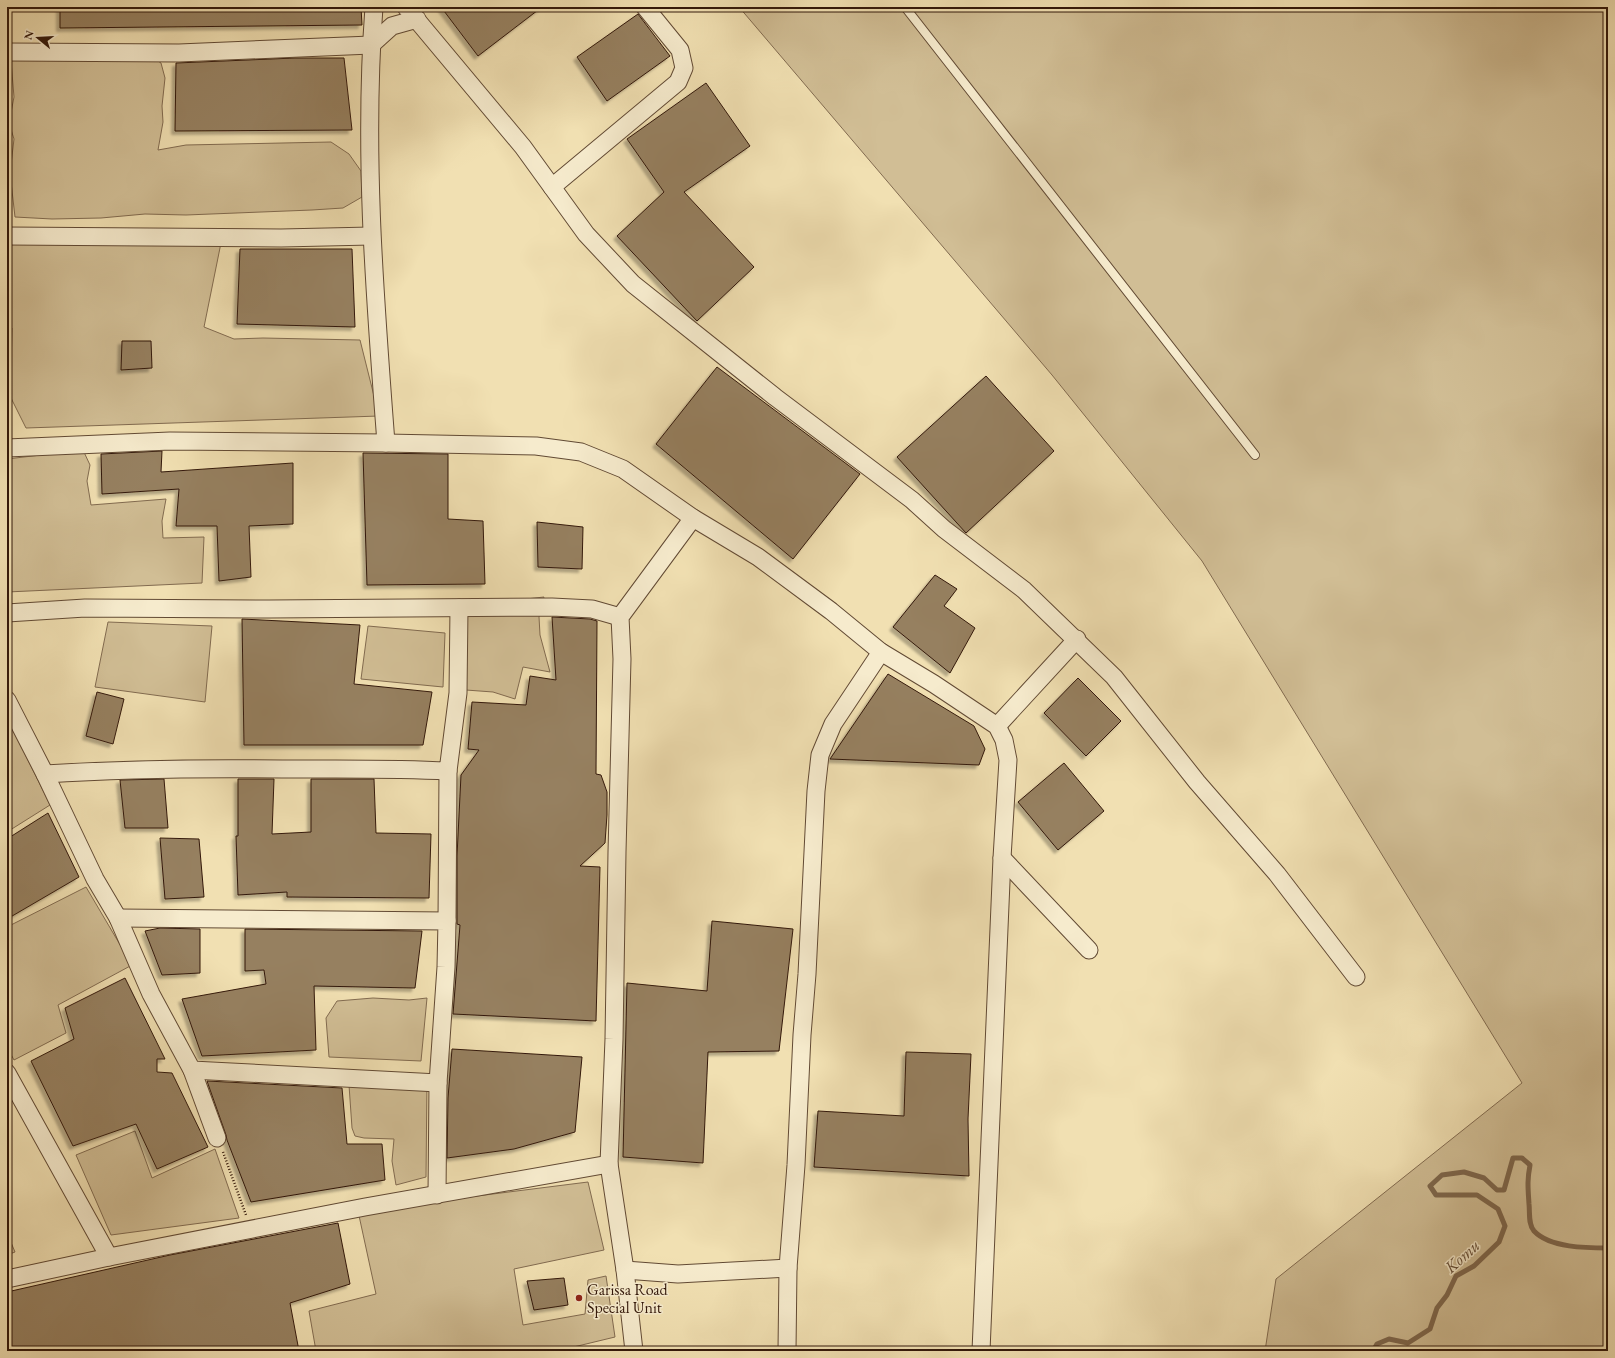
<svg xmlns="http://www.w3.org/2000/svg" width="1615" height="1358" viewBox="0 0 1615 1358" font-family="'EB Garamond',serif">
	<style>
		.green { fill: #d1be95; stroke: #826b50 }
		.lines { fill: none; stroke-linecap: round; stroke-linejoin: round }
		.stream { stroke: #7e674d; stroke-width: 5 }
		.building { fill: #968061; stroke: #33180a; filter: url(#shadow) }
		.service-casing { stroke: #624a34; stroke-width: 10 }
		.minor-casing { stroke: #624a34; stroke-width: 19 }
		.path { stroke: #33180a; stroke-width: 2.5; stroke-dasharray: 1 2; stroke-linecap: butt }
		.service { stroke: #f6ebcd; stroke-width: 8 }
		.minor { stroke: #f6ebcd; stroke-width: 17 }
		.poi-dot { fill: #8f2418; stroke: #f6ebcd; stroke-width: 1.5 }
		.labels { text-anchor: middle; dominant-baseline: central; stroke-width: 3; stroke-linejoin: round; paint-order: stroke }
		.poi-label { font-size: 16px; fill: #33180a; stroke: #f6ebcd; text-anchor: start }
		.water-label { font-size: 17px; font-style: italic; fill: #654d36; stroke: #f6ebcd }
	</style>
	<defs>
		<filter id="shadow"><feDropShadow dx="-3.5" dy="3.5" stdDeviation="1" flood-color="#0004"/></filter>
	</defs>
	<rect width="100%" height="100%" fill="#f1e0b2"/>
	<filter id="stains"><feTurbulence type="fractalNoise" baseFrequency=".005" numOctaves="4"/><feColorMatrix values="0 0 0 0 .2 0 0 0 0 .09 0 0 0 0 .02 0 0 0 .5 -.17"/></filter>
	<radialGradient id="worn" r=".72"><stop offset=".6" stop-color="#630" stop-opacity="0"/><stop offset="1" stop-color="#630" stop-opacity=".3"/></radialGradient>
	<g class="green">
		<polygon points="739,7 1608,7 1608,1351 1265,1351 1276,1279 1522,1083 1202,561 1052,375"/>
		<polygon points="10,49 148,55 161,63 165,78 162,106 163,122 158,150 186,145 331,142 349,154 361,171 362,197 343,208 312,210 186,215 145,214 101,218 52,219 15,217 10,173 14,139 9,123 14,97"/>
		<polygon points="223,233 204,327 234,339 263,338 360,340 379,416 26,428 8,392 11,367 12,328 7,326 7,239"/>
		<polygon points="83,450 90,465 87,481 91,505 166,499 162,521 163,538 204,537 202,583 7,592 7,459"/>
		<polygon points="544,597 539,617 540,635 550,672 523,667 515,699 493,692 466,690 463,606"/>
		<polygon points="108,622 212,626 205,702 95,687"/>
		<polygon points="368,626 445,633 443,687 361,679"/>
		<polygon points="7,717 50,805 7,832"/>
		<polygon points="86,887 132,965 58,1005 66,1033 14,1060 7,1047 7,927"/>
		<polygon points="373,998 409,1000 427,998 421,1061 329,1057 326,1018 337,1001"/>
		<polygon points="427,1079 426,1177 396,1185 392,1161 394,1139 364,1138 355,1136 352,1128 349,1085"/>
		<polygon points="135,1131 152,1178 215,1149 239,1218 111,1235 76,1155"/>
		<polygon points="588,1182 604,1250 514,1269 523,1325 585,1314 588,1280 606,1276 615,1337 557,1351 316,1351 309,1311 376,1294 358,1211"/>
		<polygon points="7,1233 15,1252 7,1255"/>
	</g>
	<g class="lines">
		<path class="stream" d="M 1373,1351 L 1377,1344 L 1389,1339 L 1408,1343 L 1430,1329 L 1437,1308 L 1447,1295 L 1456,1276 L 1474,1266 L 1499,1242 L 1505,1226 L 1498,1209 L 1477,1195 L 1436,1195 L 1430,1186 L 1442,1175 L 1464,1172 L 1484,1178 L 1497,1190 L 1504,1190 L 1513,1158 L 1522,1158 L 1530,1165 C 1527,1181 1528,1188 1529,1204 C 1530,1213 1528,1224 1534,1231 C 1550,1248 1587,1248 1608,1248"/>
	</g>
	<g class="building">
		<polygon points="60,7 361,7 362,25 60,28"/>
		<polygon points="441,7 542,7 478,56"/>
		<polygon points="638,14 670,56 607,101 577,57"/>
		<polygon points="295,58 344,58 352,130 175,131 176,63"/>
		<polygon points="706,83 750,146 684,192 754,267 697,321 617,236 664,192 627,139"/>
		<polygon points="240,249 352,249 355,327 237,324"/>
		<polygon points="122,341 151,341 152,368 121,370"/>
		<polygon points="717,367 860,474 793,559 656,444"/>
		<polygon points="986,376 1054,451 966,533 897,457"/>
		<polygon points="162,451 161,472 293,463 293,524 249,526 251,577 219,581 217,526 176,526 179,489 102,494 101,454"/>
		<polygon points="363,453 448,454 448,519 483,521 485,584 367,585"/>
		<polygon points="537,522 583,527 582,569 538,567"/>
		<polygon points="935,575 957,589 944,606 975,628 950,673 893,627"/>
		<polygon points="552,617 590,619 597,621 596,774 601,775 607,792 607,815 605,843 580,866 600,867 596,1021 453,1014 460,925 457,924 457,856 461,775 479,750 468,749 472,702 526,705 530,676 556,680"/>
		<polygon points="242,619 360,625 354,684 432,692 423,745 244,745"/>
		<polygon points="888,674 974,726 985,749 979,765 830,759"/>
		<polygon points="1078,678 1121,721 1086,756 1044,713"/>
		<polygon points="97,692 124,699 113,744 86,736"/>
		<polygon points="1064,763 1104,811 1058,850 1018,802"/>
		<polygon points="164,779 168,828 125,828 120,780"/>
		<polygon points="238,779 274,779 272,834 311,832 311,779 374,779 376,833 431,834 429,898 287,897 287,892 238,895 236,836 238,836"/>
		<polygon points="48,813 79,877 7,919 7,839"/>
		<polygon points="160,838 199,839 204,897 165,899"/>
		<polygon points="712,921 793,929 779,1051 708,1052 703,1163 623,1157 627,983 707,991"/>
		<polygon points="160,928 200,929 200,973 162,975 145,931"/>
		<polygon points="245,929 422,931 415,988 314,986 316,1050 202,1056 182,999 266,984 264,970 245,971"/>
		<polygon points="125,978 165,1059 157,1059 157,1072 172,1073 208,1147 157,1169 136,1124 73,1146 31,1061 74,1039 65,1008"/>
		<polygon points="452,1049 582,1057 575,1132 514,1149 447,1158 448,1098"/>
		<polygon points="906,1052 971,1054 968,1119 969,1176 814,1167 818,1111 904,1116"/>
		<polygon points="207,1081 342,1088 347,1144 382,1144 385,1180 251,1202 227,1140 226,1135"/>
		<polygon points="338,1223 350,1284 290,1303 299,1351 7,1351 7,1292 170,1255"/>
		<polygon points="564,1278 568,1305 534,1310 527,1281"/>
	</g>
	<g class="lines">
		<defs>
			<polyline id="service" points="905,7 1255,455"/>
			<g id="minor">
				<polyline points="406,7 523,147 586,234 633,284 775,397 912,500 944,529 1024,590 1114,677 1197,782 1277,874 1356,977"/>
				<polyline points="7,52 179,53 371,45 392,26 417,19"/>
				<polyline points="552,187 678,82 684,68 680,50 645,7"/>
				<polyline points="7,236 281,238 371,236"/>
				<polyline points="386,443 536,446 581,452 623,469 693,518 758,557 831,611 881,652 934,684 997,726 1004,740 1008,760 1002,858 981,1351"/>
				<path d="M 7,448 L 170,441 L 386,443 C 375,298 363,153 374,7"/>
				<polyline points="7,613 85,608 269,609 552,607 592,609 620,617"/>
				<polyline points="7,700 45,774 95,879 118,918 151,994 192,1070 438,1083"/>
				<polyline points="997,726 1077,639"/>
				<path d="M 45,774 C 124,769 203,768 282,769 C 337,769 393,768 448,771 L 458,693 L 459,608"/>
				<polyline points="1002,858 1089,950"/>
				<polyline points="118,918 447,921 446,967 438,1083 437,1195"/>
				<polyline points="447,921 448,771"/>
				<polyline points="192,1070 217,1138"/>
				<polyline points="7,1073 109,1257"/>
				<polyline points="625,1270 678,1274 788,1268 796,1165 802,1035 807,974 816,791 820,755 833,724 881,652"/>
				<polyline points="7,1279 109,1257 365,1207 609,1164"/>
				<polyline points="634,1351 625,1270 609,1164 614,1039 617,852 622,659 620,617 693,518"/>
				<polyline points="787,1351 788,1268"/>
			</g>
		</defs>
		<use href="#service" class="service-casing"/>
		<use href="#minor" class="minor-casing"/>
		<polyline class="path" points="223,1152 246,1215"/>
		<use href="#service" class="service"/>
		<use href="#minor" class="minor"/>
	</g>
	<circle class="poi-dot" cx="579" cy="1298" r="4"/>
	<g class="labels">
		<g class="poi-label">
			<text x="587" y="1289">Garissa Road<tspan x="587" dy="18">Special Unit</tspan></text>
		</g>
		<g class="water-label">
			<text transform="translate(1462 1256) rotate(-42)">Komu</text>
		</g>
	</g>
	<rect width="1615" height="1358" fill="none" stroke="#f1e0b2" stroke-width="24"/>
	<rect x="8" y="8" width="1599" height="1342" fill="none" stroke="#33180a" stroke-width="2"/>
	<rect x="12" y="12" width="1591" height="1334" fill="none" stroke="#33180a"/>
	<g transform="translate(38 38) rotate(288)" stroke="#f6ebcd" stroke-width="3" paint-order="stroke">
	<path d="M0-3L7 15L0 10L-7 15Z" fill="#33180a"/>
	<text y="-6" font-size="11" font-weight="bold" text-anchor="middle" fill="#33180a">N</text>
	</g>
	<rect width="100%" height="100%" filter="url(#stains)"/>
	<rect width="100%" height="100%" fill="url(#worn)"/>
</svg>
